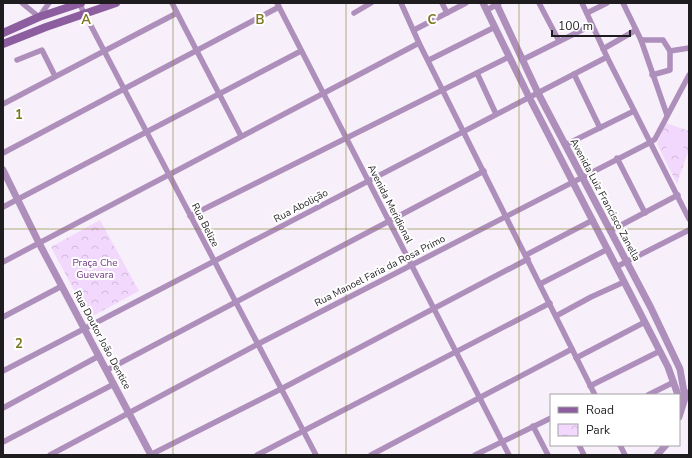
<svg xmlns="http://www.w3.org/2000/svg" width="692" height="458" viewBox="0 0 692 458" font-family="'Nunito Sans',sans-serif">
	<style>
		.park { fill: url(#park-crowns) }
		.pitch { fill: #f3d8fe }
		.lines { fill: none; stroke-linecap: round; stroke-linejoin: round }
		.minor { stroke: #ae8fbb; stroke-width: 5.5 }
		.tertiary { stroke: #ae8fbb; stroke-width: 7 }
		.secondary { stroke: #8d5e9f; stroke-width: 8 }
		.grid { fill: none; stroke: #7c771c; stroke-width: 1; stroke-opacity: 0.55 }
		.labels { text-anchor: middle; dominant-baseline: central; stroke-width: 4; stroke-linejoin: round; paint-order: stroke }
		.street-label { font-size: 10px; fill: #1f1c20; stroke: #fff }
		.park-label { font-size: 10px; fill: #6f3784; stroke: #fff }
		.grid-label { font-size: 13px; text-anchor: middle; font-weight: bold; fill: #7c771c; stroke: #fff; stroke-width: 4; stroke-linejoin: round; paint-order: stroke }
	</style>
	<defs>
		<pattern id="park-crowns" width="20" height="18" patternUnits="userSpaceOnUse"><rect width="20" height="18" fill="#f3d8fe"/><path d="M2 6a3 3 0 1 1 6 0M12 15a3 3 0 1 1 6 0" fill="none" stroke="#d0b9d9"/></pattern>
	</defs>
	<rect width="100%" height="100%" fill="#f7effa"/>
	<g class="park">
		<polygon points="666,123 689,131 689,149 677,184 657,144"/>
		<polygon points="100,220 139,291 89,318 51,247"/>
	</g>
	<polygon class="pitch" points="673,130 688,135 680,157 665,151"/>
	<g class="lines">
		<g class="minor">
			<polyline points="22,3 39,17 49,3"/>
			<polyline points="79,3 316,455"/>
			<polyline points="172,3 241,136"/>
			<polyline points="277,3 509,455"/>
			<polyline points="401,3 419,43 595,395"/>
			<polyline points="442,3 447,13"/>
			<polyline points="539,3 559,41"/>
			<polyline points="582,3 607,57 689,219"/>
			<polyline points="623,3 641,40 667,115"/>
			<polyline points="487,10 499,3"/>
			<polyline points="354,13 371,3"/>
			<polyline points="587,13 607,3"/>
			<polyline points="414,30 466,3"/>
			<polyline points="641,40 663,40 670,51 670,70 652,75"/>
			<polyline points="603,49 636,30"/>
			<polyline points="670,51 689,48"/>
			<polyline points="17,60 42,50 55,76"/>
			<polyline points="429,60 495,27"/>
			<polyline points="522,60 592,25"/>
			<polyline points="477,73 496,114"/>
			<polyline points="574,74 600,128"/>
			<polyline points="3,104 177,13"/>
			<polyline points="565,145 634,111"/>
			<polyline points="3,153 279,7"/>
			<polyline points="617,158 645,213"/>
			<polyline points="3,207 301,51"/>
			<polyline points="190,216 509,57"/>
			<polyline points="610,231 678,195"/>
			<polyline points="526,255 593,220"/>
			<polyline points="3,262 419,43"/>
			<polyline points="616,267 689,230"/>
			<polyline points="540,284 608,249"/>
			<polyline points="556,316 591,297 624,282"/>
			<polyline points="3,317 62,286"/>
			<polyline points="576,358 645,322"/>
			<polyline points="107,370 484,171"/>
			<polyline points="3,371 607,57"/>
			<polyline points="590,386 660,351"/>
			<polyline points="648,395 674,382"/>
			<polyline points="680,400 685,398 689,392"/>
			<polyline points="3,408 99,356"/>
			<polyline points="533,426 548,455"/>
			<polyline points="3,442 114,384"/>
			<polyline points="579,445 584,455"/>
			<polyline points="620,445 625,455"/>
			<polyline points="50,455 258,344 651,142 655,139 689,75"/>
			<polyline points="150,455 281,389 528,259"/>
			<polyline points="257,455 550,303"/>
			<polyline points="371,455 572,349"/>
			<polyline points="475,455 551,418"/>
		</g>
		<g class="tertiary">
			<polyline points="483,3 529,97 668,367 678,395"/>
			<polyline points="496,3 538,93 651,308 680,369 685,398 679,417"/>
			<polyline points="3,170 39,243 151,455"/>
			<polyline points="657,455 666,445"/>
		</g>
		<g class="secondary">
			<polyline points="3,33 39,17 81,3"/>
			<polyline points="3,44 46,27 116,3"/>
		</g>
	</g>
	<path class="grid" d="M 173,3 L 173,455M 346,3 L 346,455M 519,3 L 519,455M 3,229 L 689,229"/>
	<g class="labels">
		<g class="street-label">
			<text transform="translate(605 200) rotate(62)">Avenida Luiz Francisco Zanella</text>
			<text transform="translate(390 204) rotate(63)">Avenida Meridional</text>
			<text transform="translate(301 206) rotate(-28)">Rua Abolição</text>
			<text transform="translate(205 225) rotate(63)">Rua Belize</text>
			<text transform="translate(380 271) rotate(-27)">Rua Manoel Faria da Rosa Primo</text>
			<text transform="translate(102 340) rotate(62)">Rua Doutor João Dentice</text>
		</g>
		<g class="park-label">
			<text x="95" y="263">Praça Che<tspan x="95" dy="12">Guevara</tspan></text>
		</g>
	</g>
	<g class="grid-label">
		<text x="86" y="24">A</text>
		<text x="260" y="24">B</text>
		<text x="432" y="24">C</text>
		<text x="19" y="119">1</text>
		<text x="19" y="348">2</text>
	</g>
	<rect width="692" height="458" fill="none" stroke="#1f1c20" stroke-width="8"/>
	<rect x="550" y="394" width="130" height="52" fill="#ffffff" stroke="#a5a4a6"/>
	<rect x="558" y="407" width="20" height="6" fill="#8d5e9f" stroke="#a5a4a6"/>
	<text x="586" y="414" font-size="12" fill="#1f1c20">Road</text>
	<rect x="558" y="424" width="20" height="12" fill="url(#park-crowns)" stroke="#a5a4a6"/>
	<text x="586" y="434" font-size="12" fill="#1f1c20">Park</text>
	<path d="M552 30v6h78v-6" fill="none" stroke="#1f1c20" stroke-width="2"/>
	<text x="558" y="30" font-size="12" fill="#1f1c20" stroke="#ffffff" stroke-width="3" paint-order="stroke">100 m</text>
</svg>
